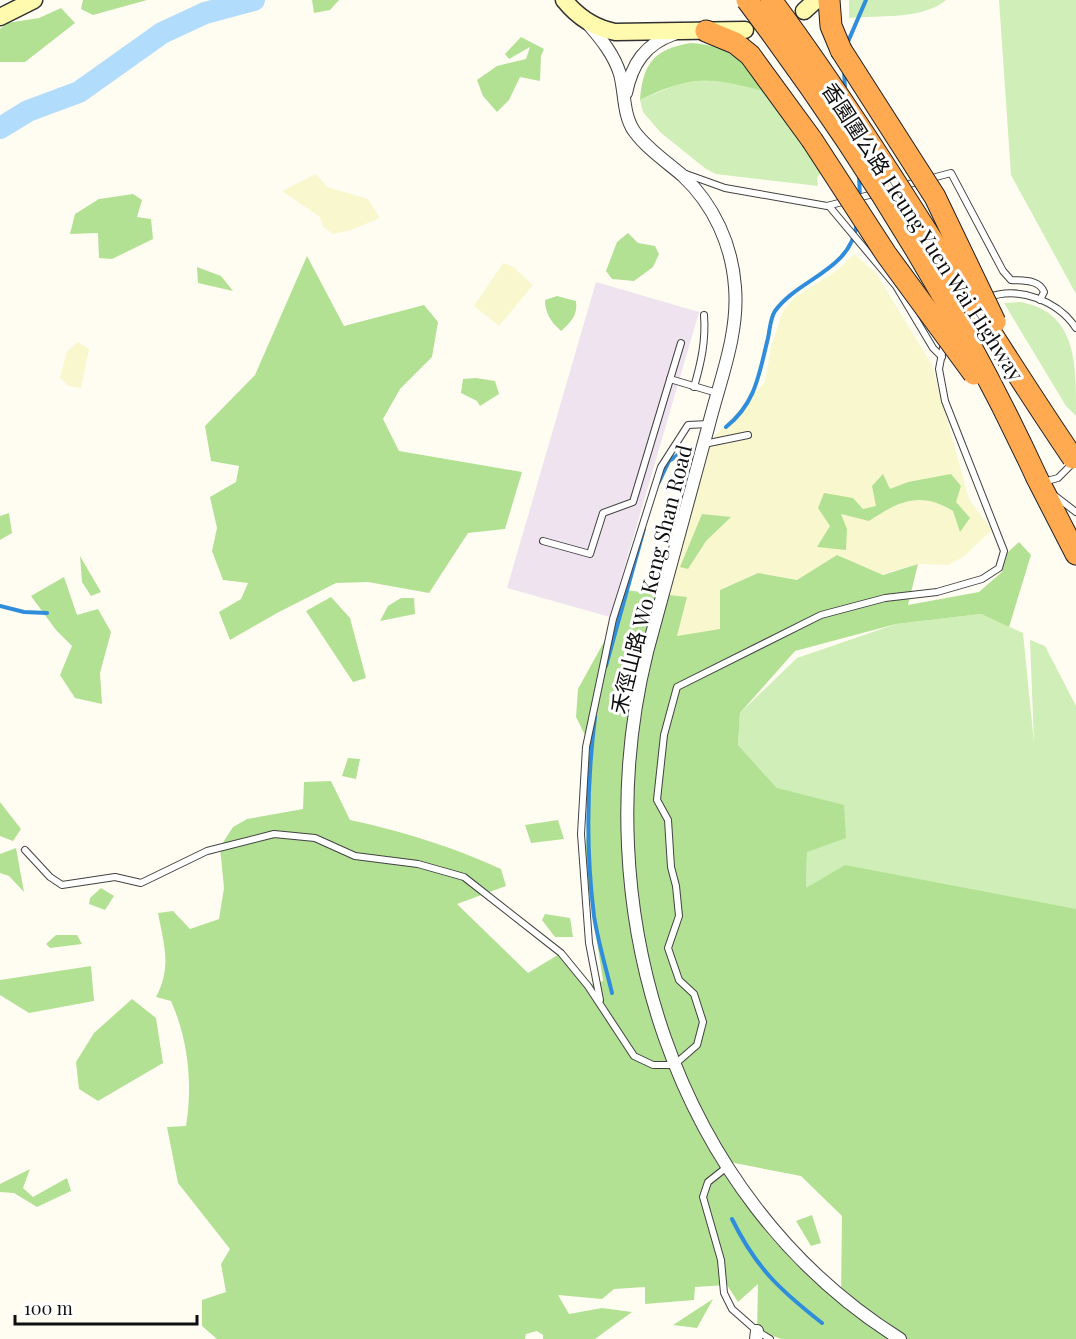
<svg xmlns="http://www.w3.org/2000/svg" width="1076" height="1339" viewBox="0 0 1076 1339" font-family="'Playfair Display','Noto Sans SC',serif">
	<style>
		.industrial { fill: #eee3ef }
		.farmland { fill: #f9f7ce }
		.green { fill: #d0eeb7 }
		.forest { fill: #b2e194; fill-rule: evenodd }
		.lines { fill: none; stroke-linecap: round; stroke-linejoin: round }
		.stream { stroke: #308ddb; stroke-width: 4 }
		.river { stroke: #b1dcfc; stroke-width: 22 }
		.lane-casing { stroke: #424242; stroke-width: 8 }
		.street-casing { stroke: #424242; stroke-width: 14 }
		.secondary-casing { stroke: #313131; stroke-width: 19 }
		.highway-casing { stroke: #202020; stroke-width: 23 }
		.lane { stroke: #fff; stroke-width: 6 }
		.street { stroke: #fff; stroke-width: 12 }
		.secondary { stroke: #fffaad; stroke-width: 16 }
		.highway { stroke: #ffaa50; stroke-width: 21 }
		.highway-bridge-casing { stroke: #202020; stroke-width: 23; stroke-linecap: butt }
		.highway-bridge { stroke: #ffaa50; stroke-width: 21 }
		.labels { text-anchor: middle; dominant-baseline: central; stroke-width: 6; stroke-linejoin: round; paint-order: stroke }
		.street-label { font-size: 21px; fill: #0f0f0f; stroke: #fff }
	</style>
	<rect width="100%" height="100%" fill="#fffdf2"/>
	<polygon class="industrial" points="596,282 699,312 610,617 507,588"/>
	<g class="farmland">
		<polygon points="316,174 327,187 368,199 380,218 351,230 333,234 323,227 320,217 282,191"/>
		<polygon points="854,254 876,273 932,365 969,499 992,530 963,557 949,565 918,564 875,576 837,555 797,580 757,573 720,590 722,633 676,637 667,595 713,438 765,382 771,347 783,311 794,298 839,269"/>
		<polygon points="503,263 512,266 533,285 499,326 474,306"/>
		<polygon points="78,342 89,349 81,388 69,386 60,378 67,351"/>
	</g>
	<g class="green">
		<path d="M 849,0 L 946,0 C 923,20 878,15 849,18 Z"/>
		<polygon points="999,0 1076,0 1076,294 1011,175"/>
		<polygon points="700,79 733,82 767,92 823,172 817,177 818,186 716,174 706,169 660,132 643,112 640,100 680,83"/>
		<path d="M 1021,302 C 1076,313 1076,360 1076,416 L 1066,406 L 1004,303 Z"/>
		<polygon points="981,614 1023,633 1034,743 1030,640 1045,646 1076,706 1076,910 806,888 807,846 777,788 738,745 740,713 797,658 896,624"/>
	</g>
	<g class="forest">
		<polygon points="83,0 147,0 93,15 81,9"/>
		<polygon points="312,0 339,0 330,10 314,13"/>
		<polygon points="61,8 75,23 25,62 0,62 0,29 7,23 39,18"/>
		<polygon points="521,37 544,49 541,56 540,81 520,77 509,100 497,112 483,96 477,80 497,66 526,59 530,47 509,59 505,54"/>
		<path d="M 691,43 C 729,45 747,63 767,92 C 710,77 694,74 640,100 C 643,63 654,49 691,43 Z"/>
		<polygon points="133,194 142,200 137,217 151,219 153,239 112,259 99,258 98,233 70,234 75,214 99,199"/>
		<polygon points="628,233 638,243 655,246 659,254 653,267 634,281 612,279 606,271 617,242"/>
		<polygon points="307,256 344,326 424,305 438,322 432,357 400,389 383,419 399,451 522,472 505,529 468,533 429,593 368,582 336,583 277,613 230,640 219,612 241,599 248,583 223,580 212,551 217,528 210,497 236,482 239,466 211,461 205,426 255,375"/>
		<polygon points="197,267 221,276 233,291 198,283"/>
		<path d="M 557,296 L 576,301 C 578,315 571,322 561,331 C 551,322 545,313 545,300 Z"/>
		<polygon points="476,378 495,381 499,394 480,406 477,401 461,393 463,379"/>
		<path d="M 883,474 L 890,489 L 908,482 L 951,474 L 961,486 L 956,502 L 970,518 L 960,532 L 953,511 C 920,491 899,501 869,521 L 841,514 L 847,529 L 846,550 L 817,547 L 830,526 L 818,508 L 824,493 L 853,498 L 863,509 L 876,506 L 872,486 Z"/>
		<polygon points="9,513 12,533 0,540 0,516"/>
		<polygon points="702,514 731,517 706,541 688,569 680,567"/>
		<path d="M 1019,542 L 1031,555 L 1009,627 L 981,614 L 896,624 L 795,651 L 740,713 L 738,745 L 777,788 L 844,805 L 846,838 L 807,852 L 806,888 L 845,865 L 1076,909 L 1076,1339 L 782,1339 L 757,1331 L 758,1284 L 738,1302 L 727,1285 L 695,1287 L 694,1300 L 645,1304 L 645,1287 L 614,1289 L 602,1299 L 558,1295 L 569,1314 L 602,1308 L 632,1312 L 595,1339 L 543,1339 L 543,1335 L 537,1331 L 526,1334 L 525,1339 L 217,1339 L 202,1326 L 202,1300 L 226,1292 L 221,1264 L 230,1249 L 178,1183 L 167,1127 L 186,1126 C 193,1084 188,1039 171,1001 L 156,997 C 172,967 164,945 158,913 L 173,911 L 190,929 L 219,919 L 224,888 L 220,847 L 233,827 L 247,819 L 303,809 L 304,782 L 331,781 L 350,820 C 405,832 450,846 501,869 L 506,886 L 457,904 L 528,973 L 561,953 L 588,986 L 603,981 L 585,864 L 591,747 L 576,717 L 578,689 L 616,620 L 624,590 L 687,597 L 677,636 L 720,629 L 720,590 L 758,573 L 797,580 L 837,555 L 883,575 L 918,564 L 908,605 L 979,592 L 1002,572 L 1008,552 ZM 714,1159 L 801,1176 L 842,1216 L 841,1299 L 760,1221 Z"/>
		<polygon points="80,556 101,592 91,596 82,582"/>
		<polygon points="64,577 77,615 98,609 111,632 100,673 102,704 75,698 60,675 72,646 56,630 31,596"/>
		<polygon points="331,597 350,618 366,678 353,682 306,611"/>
		<polygon points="401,598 414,598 415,614 380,621 388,606"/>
		<polygon points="348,758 360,759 356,779 342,776"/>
		<polygon points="0,802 21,829 13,841 0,836"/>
		<polygon points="558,820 564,839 531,843 525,825"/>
		<polygon points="16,848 24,892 9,876 0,873 0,854"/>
		<polygon points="101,888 114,896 105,910 89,904 90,898"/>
		<polygon points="545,914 570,918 573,937 555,937 542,920"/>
		<polygon points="56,935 77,935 82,944 50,948 46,944"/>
		<polygon points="91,966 94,1001 29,1013 0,995 0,980"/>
		<polygon points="132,999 156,1018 163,1063 98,1101 79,1089 76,1062 94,1033"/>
		<polygon points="30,1169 23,1188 33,1197 67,1178 71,1191 37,1207 14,1193 0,1192 0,1184"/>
		<polygon points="812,1215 821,1243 811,1246 796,1221"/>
		<polygon points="713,1299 697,1328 673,1325"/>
	</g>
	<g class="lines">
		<g class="stream">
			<polyline points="847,44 866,0"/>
			<polyline points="844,69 845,89"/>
			<polyline points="859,175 860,198"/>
			<path d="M 726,427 C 756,403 759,374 768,338 C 770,329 770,319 775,311 C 799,278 851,271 857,223"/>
			<polyline points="659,482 669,461 685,450"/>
			<polyline points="0,606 24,612 47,613"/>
			<polyline points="606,666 644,529"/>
			<path d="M 595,717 C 587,782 586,852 594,916 C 598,942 606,968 612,993"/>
			<path d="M 732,1219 C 756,1268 780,1290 822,1323"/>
		</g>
		<polyline class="river" points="0,128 28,111 79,92 162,33 205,13 254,0"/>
		<defs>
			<g id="lane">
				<polyline points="686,174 725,188 827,206 877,193"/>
				<path d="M 902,186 L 951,173 L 1003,271 L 1011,280 C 1023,281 1039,279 1044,292 L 1040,300"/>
				<polyline points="829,206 896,286 933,348 942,357"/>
				<path d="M 987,298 C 1018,285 1058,301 1076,328"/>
				<polyline points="670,379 717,393"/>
				<path d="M 694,387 C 701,363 706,341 704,315"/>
				<polyline points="704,444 748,435"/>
				<polyline points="1043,482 1058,478 1073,463"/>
				<polyline points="1055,496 1076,512"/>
				<polyline points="543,541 590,554 603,513 633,502 681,343"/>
				<polyline points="25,850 50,877 62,885 115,877 141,883 207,851 274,834 315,838 355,856 418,864 464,877 561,953 588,986 634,1056 653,1065 674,1065 697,1045 703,1022 694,994 679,980 668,948 679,916 676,886 671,867 668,820 657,800 664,735 677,687 821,615 885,598 937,592 982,579 999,568 1004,551 945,401 939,369 944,343"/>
				<polyline points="600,1000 589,943 581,834 586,747 613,619 661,467 688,425 709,424"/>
				<polyline points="727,1167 708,1182 703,1197 721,1260 724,1293 732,1309 757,1331 770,1339"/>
			</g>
			<g id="street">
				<path d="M 589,25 C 602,40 614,55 620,74 C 625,93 623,115 634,131 C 647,149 667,162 683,176 C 714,205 732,245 735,287 C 739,334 720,380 709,424 C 688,500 667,576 647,652 C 584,906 673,1197 900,1339"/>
				<path d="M 626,93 C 632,64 645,44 674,34"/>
				<polyline points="756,1339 757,1331"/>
			</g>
			<g id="secondary">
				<path d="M 564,0 C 577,16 594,28 615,32 L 745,30"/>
				<polyline points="804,11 816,0"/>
				<polyline points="0,17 34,0"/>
			</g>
			<g id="highway">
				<polyline points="829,0 831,26 841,50"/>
				<polyline points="706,31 735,43 750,55 812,140"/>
				<polyline points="1037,478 1076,554"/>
			</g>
		</defs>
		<use href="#lane" class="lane-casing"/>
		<use href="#street" class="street-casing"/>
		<use href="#secondary" class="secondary-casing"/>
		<use href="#highway" class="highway-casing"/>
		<use href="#lane" class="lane"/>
		<use href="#street" class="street"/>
		<use href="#secondary" class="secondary"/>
		<use href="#highway" class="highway"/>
		<defs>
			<g id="highway-bridge">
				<path d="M 747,0 C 859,149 959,309 1037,478"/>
				<path d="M 771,0 C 880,147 970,307 1073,458"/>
				<polyline points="841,50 935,197 995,322"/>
				<polyline points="812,140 886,254 974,374"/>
			</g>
		</defs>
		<use href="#highway-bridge" class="highway-bridge-casing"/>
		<use href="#highway-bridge" class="highway-bridge"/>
	</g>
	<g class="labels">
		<g class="street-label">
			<text transform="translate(924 231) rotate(57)">香園圍公路 Heung Yuen Wai Highway</text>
			<text transform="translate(650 579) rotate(-76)">禾徑山路 Wo Keng Shan Road</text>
		</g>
	</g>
	<path d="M15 1315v9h182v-9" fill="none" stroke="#0f0f0f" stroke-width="3"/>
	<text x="24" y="1315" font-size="18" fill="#0f0f0f" stroke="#ffffff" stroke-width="4.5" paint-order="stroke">100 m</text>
</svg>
